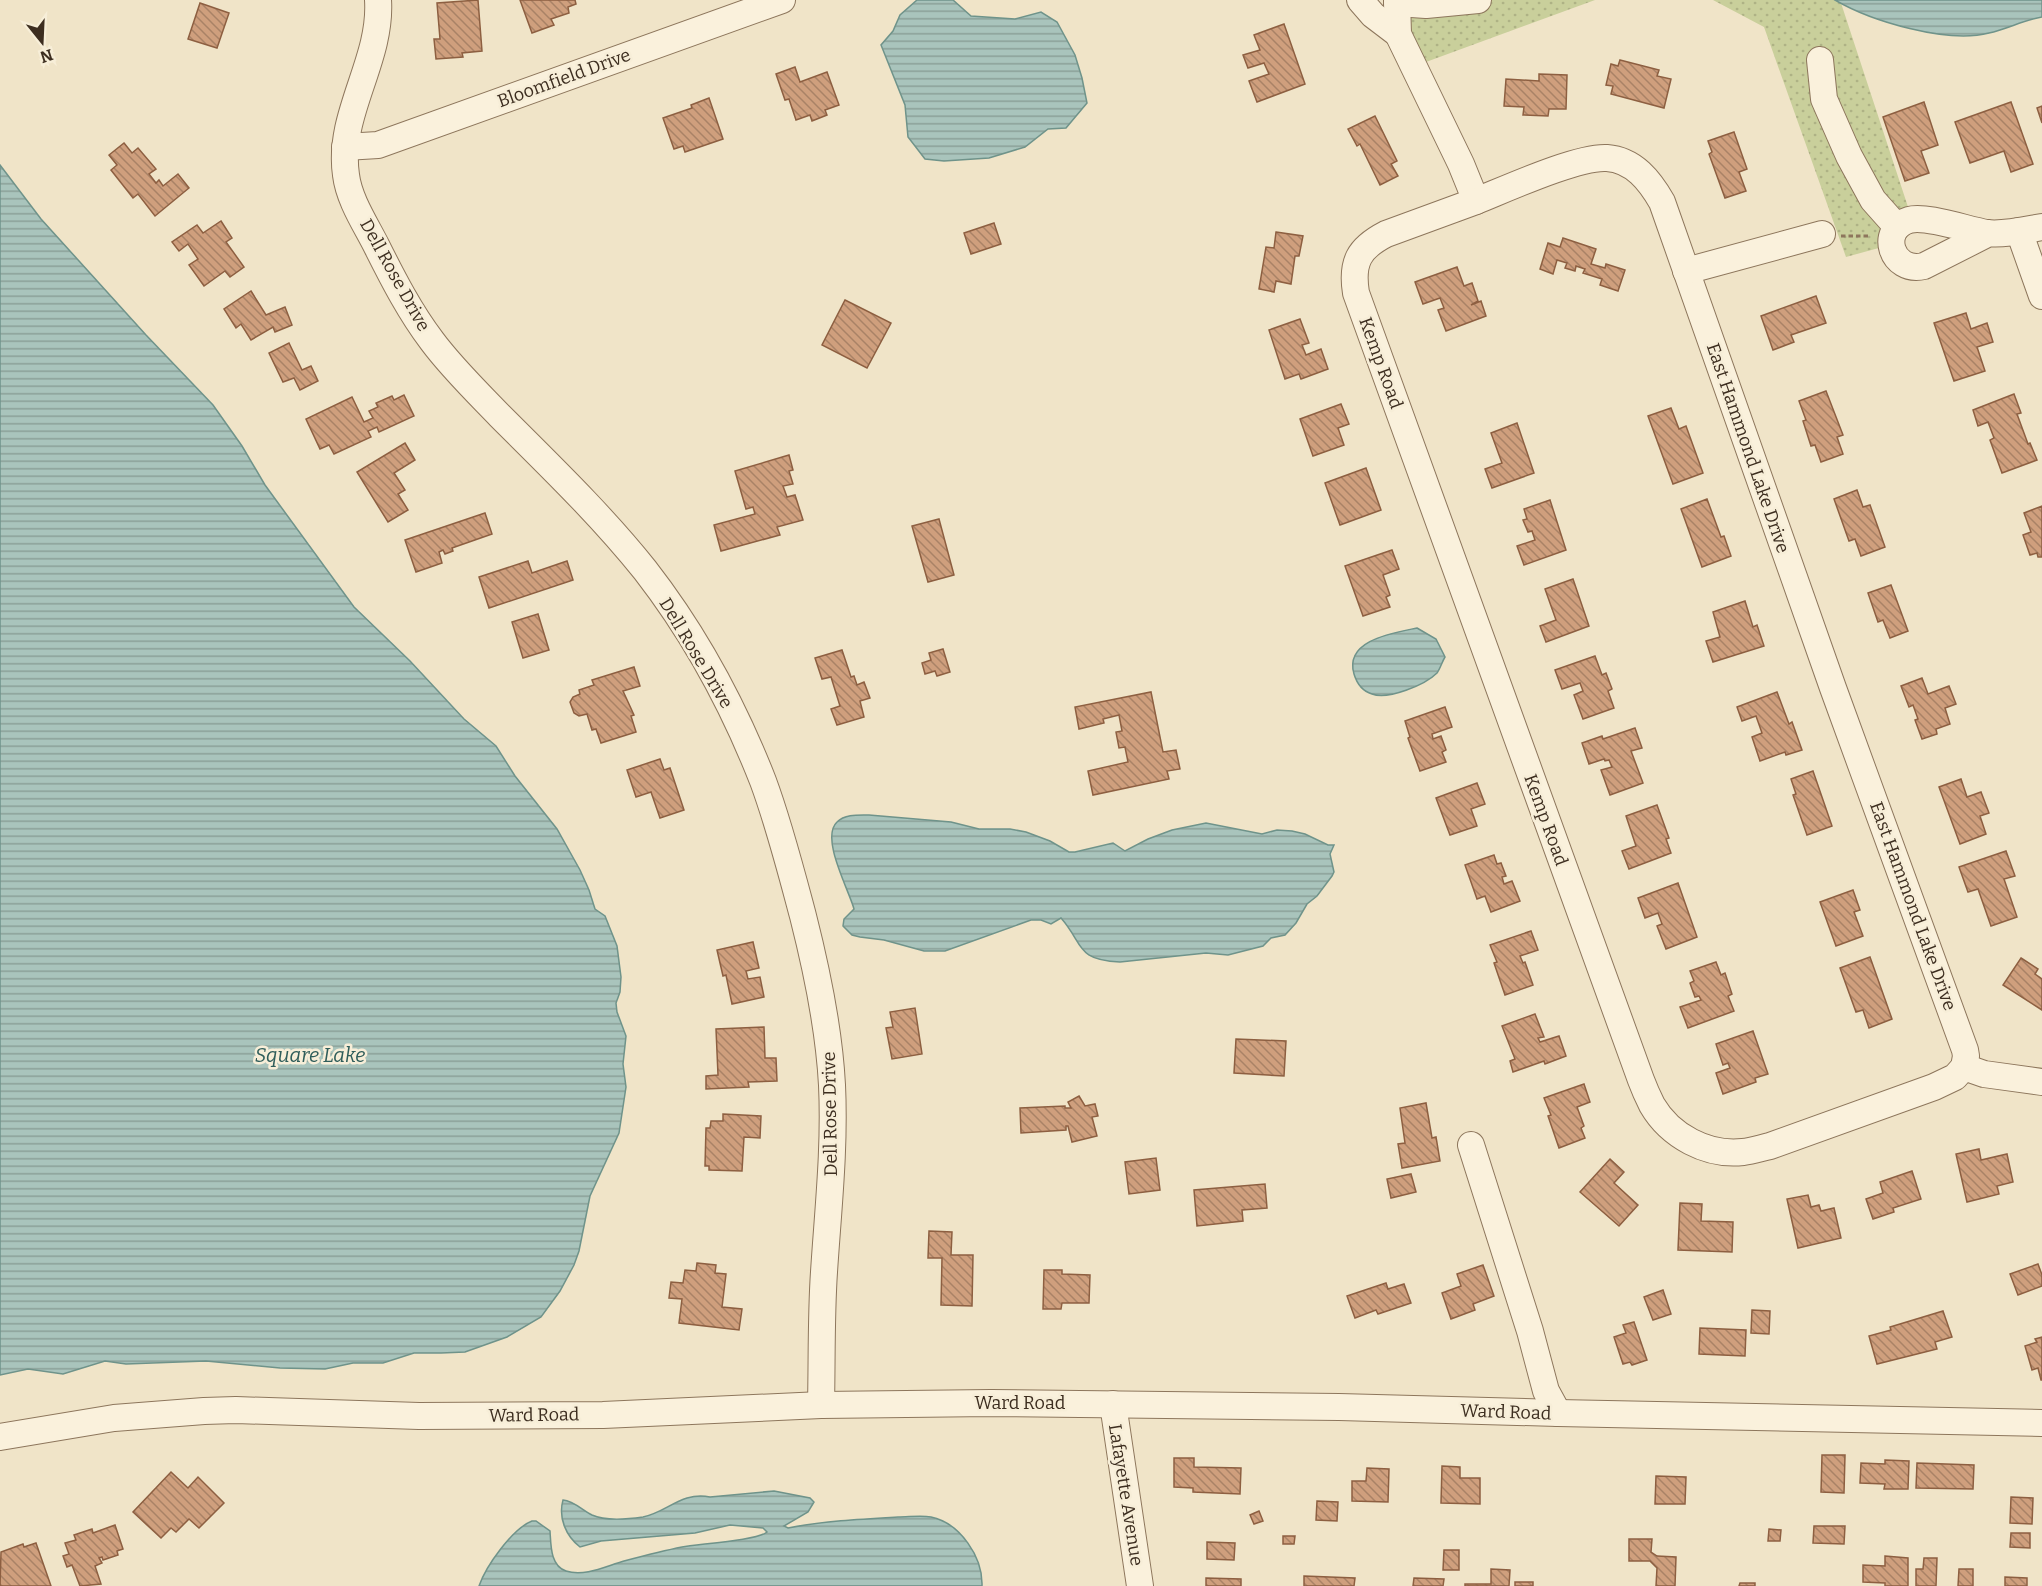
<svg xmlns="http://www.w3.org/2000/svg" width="2042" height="1586" viewBox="0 0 2042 1586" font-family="Bitter,serif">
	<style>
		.grass { fill: url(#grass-dots) }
		.water { fill: url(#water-rules); stroke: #6f938a; stroke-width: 1.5 }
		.building { fill: url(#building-back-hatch); stroke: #8d5f41; stroke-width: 1.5 }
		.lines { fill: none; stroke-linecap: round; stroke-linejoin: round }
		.minor-casing { stroke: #8d765c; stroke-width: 28 }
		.path { stroke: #8d765c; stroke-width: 3; stroke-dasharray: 4.5 3; stroke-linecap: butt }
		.minor { stroke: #faf1dc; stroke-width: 26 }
		.labels { text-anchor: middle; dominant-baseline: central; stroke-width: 5; stroke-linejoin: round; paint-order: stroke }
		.street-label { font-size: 18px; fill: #3d2e20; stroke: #f7eed8 }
		.water-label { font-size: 20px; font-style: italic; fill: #2f5d5a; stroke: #f7eed8 }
	</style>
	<defs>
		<pattern id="grass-dots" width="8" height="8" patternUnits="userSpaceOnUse" patternTransform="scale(1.5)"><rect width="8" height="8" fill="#c9cf9b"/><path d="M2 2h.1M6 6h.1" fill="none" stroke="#aeb285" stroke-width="1.8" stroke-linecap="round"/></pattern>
		<pattern id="water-rules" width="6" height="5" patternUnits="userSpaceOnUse" patternTransform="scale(1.5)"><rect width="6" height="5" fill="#a9c4bc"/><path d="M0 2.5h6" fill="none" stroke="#8ba098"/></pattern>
		<pattern id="building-back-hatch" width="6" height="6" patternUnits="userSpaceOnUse" patternTransform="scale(1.5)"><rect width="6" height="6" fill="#cf9f7d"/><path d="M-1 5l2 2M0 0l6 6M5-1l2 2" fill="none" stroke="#a98266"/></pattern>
	</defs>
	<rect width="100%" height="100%" fill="#f0e4c8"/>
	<g class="grass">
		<polygon points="1406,0 1595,0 1426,62 1409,27"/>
		<polygon points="1713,0 1835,0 1841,3 1910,213 1886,246 1846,257 1764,27"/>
	</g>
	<g class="water">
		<polygon points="917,0 953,0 971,16 1015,19 1041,12 1057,22 1075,55 1082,78 1087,103 1066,128 1048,129 1025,147 989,158 944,161 925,159 908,137 905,105 881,45 893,31 900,15"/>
		<path d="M 1835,0 L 2042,0 L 2042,17 C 2024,20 2007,29 1989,33 C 1947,44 1871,21 1835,0 Z"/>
		<polygon points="0,165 41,219 146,335 213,405 242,446 265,485 354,607 410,661 464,719 496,746 515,776 557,829 580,870 589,890 595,909 605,916 617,946 621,977 620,992 616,1003 617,1012 626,1036 623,1064 626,1087 619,1133 590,1196 579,1251 574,1265 560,1291 541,1317 507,1337 465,1352 441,1353 414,1353 383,1363 353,1363 325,1369 280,1368 206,1361 126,1364 105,1361 63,1374 28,1369 0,1375"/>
		<path d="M 1417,628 L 1436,639 L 1445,657 C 1442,662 1440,669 1437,673 C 1425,685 1388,700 1372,694 C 1362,691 1357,684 1354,674 C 1344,640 1393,633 1417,628 Z"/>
		<path d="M 869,815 L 951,822 L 979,829 L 1010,829 L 1026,832 L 1050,841 L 1069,852 L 1075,852 L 1113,843 L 1125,851 L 1148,839 L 1172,830 L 1206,823 L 1262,834 L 1277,830 L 1292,831 L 1305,834 L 1328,845 L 1334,845 L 1330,854 L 1334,872 L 1332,876 L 1317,896 L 1307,904 L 1296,923 L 1285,935 L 1271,938 L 1263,946 L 1228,955 L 1206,953 L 1120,962 C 1075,960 1084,944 1061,918 L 1051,924 L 1041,920 L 1031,920 L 945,951 L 924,951 L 884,940 L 860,937 L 852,935 L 843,926 L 844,919 L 854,909 C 849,890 820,838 837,822 C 845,814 858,815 869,815 Z"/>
		<path d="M 774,1491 L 810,1498 L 814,1502 L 808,1512 L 784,1526 L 788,1528 C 823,1521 862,1519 898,1517 C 909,1517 921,1515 931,1517 C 960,1523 983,1557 982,1586 L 479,1586 C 486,1566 512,1529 532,1521 L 536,1521 L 550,1531 C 551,1544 550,1566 566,1571 C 585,1577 606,1566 624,1561 C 643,1556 662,1551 682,1547 C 698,1544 759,1540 767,1532 L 763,1528 L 730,1525 L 695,1533 L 601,1541 L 580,1547 C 566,1536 558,1518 563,1500 C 574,1501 582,1510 592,1515 C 605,1521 629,1519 643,1517 C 666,1513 682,1491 710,1497 Z"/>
	</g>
	<g class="building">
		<polygon points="478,0 482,51 462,53 463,57 436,59 434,39 440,39 437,3"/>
		<polygon points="520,0 575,0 576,4 568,7 569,13 551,19 554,25 532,33"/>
		<polygon points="200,3 229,13 217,48 188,39"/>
		<polygon points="1284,24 1305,84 1257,102 1249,81 1269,74 1264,63 1248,68 1243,55 1260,50 1254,35"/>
		<polygon points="1620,60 1659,70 1657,76 1671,79 1664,108 1611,94 1613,86 1606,85 1611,64 1618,66"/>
		<polygon points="795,67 800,82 827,72 839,105 825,110 827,115 812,121 810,115 796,120 789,99 785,100 776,74"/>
		<polygon points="1539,74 1567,75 1566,109 1549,109 1548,116 1523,115 1524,107 1504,106 1506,79 1539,81"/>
		<polygon points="709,98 723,139 685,152 683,146 674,149 663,118 692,108 691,105"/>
		<polygon points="1924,102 1938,145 1921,151 1929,173 1905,181 1883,117"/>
		<polygon points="2011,102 2033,164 2011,172 2004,151 1970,163 1955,122"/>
		<polygon points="2042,106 2042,123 2037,108"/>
		<polygon points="1375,116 1397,161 1391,164 1398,176 1380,185 1360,144 1357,146 1348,129"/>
		<polygon points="1734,132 1747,169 1739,172 1746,191 1725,198 1709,154 1712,152 1708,141"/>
		<polygon points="124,143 132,153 138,148 156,169 149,174 156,183 159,180 163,186 178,174 189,188 155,216 138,194 133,198 111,170 117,165 109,155"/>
		<polygon points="221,221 232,238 226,242 244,267 230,277 225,271 204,286 189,265 198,259 188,244 179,251 172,242 197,225 203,233"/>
		<polygon points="994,223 1001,244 971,254 964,233"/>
		<polygon points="1276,232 1303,236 1299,256 1295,256 1291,284 1276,281 1274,292 1259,289 1266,247 1274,248"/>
		<polygon points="1563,238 1596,249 1591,264 1605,268 1606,264 1625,270 1618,291 1600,285 1602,279 1583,273 1585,269 1576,266 1575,271 1565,268 1567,263 1557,260 1553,274 1540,269 1548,243 1560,247"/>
		<polygon points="1457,267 1464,286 1472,283 1478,301 1471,305 1481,301 1486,316 1446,331 1438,310 1444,308 1440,298 1423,304 1415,282"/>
		<polygon points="251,291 266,315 285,307 292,325 275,332 273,327 251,340 241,324 236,328 224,309"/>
		<polygon points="1816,296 1826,323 1791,335 1794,342 1773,350 1761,316"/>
		<polygon points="845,300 891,323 867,368 822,345"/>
		<polygon points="1966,313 1971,329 1987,323 1993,342 1977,347 1985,371 1954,381 1934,323"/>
		<polygon points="1300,319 1309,343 1302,345 1306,355 1321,349 1328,369 1301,379 1299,374 1285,379 1269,330"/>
		<polygon points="289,343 302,370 311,366 318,381 300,390 294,378 283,382 269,353"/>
		<polygon points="1826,391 1843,435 1837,437 1843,454 1821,462 1815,445 1811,446 1803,421 1806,420 1799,401"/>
		<polygon points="2014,394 2021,413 2017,414 2028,444 2030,443 2037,460 2002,473 1990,440 1994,438 1988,422 1978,426 1973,410"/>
		<polygon points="404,395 414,416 379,432 377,427 368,431 371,437 334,454 329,445 320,449 306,419 352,397 364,422 373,418 369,411 378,407 376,403 392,396 394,400"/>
		<polygon points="1341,404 1349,424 1338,428 1344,445 1313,456 1300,419"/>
		<polygon points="1671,408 1679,429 1686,426 1703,473 1673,484 1648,416"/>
		<polygon points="1517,423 1534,473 1492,488 1485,469 1502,463 1491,433"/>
		<polygon points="405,443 415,460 394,473 405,490 398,494 408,510 388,522 357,472"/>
		<polygon points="789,455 793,470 789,471 793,484 783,486 787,497 795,495 803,520 777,527 780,535 721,551 714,525 755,514 753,507 746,509 735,471"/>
		<polygon points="1366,468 1381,510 1340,525 1325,483"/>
		<polygon points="1857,490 1863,507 1870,505 1885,547 1861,556 1855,539 1849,541 1834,499"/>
		<polygon points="1707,499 1721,537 1724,536 1731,556 1702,567 1681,509"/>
		<polygon points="1550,500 1566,550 1524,565 1517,546 1535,540 1532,531 1528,532 1523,520 1527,519 1524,509"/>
		<polygon points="2042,506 2042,557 2038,557 2037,553 2030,555 2023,535 2031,532 2024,513"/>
		<polygon points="485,513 492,534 452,548 453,551 445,554 443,550 439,552 442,563 416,572 405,540"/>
		<polygon points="939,519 954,575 928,582 912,526"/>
		<polygon points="1392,550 1399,569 1383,575 1390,595 1386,597 1390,607 1363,616 1345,566"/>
		<polygon points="528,561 532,573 567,561 573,580 489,608 479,577"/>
		<polygon points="1573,579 1589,626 1546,642 1540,626 1556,620 1545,589"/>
		<polygon points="1891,585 1908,631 1890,638 1883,620 1878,622 1868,593"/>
		<polygon points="1745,601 1753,627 1757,625 1764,646 1713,662 1706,641 1720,637 1713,612"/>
		<polygon points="538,614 549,650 523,658 512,622"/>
		<polygon points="943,649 950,672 937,676 935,671 925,674 922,663 931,660 929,653"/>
		<polygon points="842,650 851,677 854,676 857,685 864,682 870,698 860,701 864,717 837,725 831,709 840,706 831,677 822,679 815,658"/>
		<polygon points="1595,656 1602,675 1606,673 1612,689 1608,691 1614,708 1583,719 1574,695 1583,691 1580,683 1562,689 1555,670"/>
		<polygon points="634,667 640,686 623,691 634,715 631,716 636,732 601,743 596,729 592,730 587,714 579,716 574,713 570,702 573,697 580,694 579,690 594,685 592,680"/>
		<polygon points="1922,678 1928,694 1949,686 1956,704 1945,708 1950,724 1936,729 1937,734 1922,739 1915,720 1918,719 1913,705 1909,707 1901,686"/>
		<polygon points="1151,692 1163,752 1176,750 1180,769 1167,771 1169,779 1093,795 1088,771 1128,762 1125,747 1119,748 1116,732 1122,731 1119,715 1103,719 1104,723 1079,729 1075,707"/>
		<polygon points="1777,692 1789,724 1792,722 1802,750 1786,755 1785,752 1760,761 1752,737 1762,733 1756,716 1742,721 1737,707"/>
		<polygon points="1445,707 1452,727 1432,734 1433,739 1441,736 1446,750 1442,752 1446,762 1420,771 1408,738 1410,737 1405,721"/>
		<polygon points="1635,728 1642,748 1631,751 1643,783 1610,795 1601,770 1612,767 1609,760 1605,761 1604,759 1589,764 1582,743 1602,736 1603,739"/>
		<polygon points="660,759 664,770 670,768 684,810 660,818 651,792 636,797 627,770"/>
		<polygon points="1813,771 1832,826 1807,835 1793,795 1796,794 1791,779"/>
		<polygon points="1961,779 1967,797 1981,792 1989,813 1980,816 1986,834 1960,844 1939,787"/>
		<polygon points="1477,783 1485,804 1471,809 1477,826 1450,835 1436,798"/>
		<polygon points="1657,805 1669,838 1666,839 1671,853 1629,869 1622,851 1636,846 1626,816"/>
		<polygon points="2006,851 2015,876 2004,879 2017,917 1991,926 1978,889 1968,892 1959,867"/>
		<polygon points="1494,855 1497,864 1501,863 1506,876 1502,877 1504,884 1512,881 1520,901 1491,912 1485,896 1477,899 1465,865"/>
		<polygon points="1678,883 1697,937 1666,949 1657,926 1662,924 1658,913 1645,918 1638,898"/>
		<polygon points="1853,890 1860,910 1854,912 1863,936 1836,946 1820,902"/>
		<polygon points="1531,931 1538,950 1520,956 1523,963 1525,962 1533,985 1505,995 1494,963 1497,962 1490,945"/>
		<polygon points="753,942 759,968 746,971 748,979 760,977 764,997 732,1004 726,975 723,976 717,950"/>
		<polygon points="1870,957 1892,1019 1869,1028 1863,1010 1856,1012 1840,968"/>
		<polygon points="2021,958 2038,969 2035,974 2042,979 2042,1010 2003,985"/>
		<polygon points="1716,962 1721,975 1725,973 1732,994 1728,996 1734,1011 1688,1028 1680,1007 1701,1000 1699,996 1695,997 1690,983 1694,981 1690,971"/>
		<polygon points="915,1008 922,1054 892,1059 886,1028 893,1027 890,1012"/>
		<polygon points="1535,1014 1544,1037 1538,1038 1540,1042 1559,1036 1566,1056 1545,1064 1544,1061 1513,1072 1510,1061 1515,1059 1502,1026"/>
		<polygon points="764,1027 765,1058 776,1058 777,1081 748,1082 749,1087 706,1089 706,1076 718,1075 716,1029"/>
		<polygon points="1753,1031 1768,1074 1755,1078 1756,1082 1723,1094 1716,1073 1730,1068 1728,1063 1723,1065 1716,1044"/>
		<polygon points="1236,1039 1286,1041 1284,1076 1234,1073"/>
		<polygon points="1584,1084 1590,1102 1577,1107 1584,1126 1581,1128 1585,1138 1559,1148 1548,1116 1551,1115 1544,1098"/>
		<polygon points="1079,1096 1085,1106 1095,1104 1098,1116 1092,1117 1097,1136 1072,1142 1068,1126 1066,1126 1066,1130 1021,1133 1020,1108 1065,1106 1065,1108 1071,1108 1068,1102"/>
		<polygon points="1426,1103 1432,1138 1436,1137 1440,1161 1402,1168 1398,1144 1405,1143 1400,1108"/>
		<polygon points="723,1114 761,1116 760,1138 744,1137 742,1171 709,1170 709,1166 705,1166 706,1128 710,1128 711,1121 723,1121"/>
		<polygon points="1979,1149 1981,1160 2007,1154 2013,1182 1997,1186 1999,1194 1967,1202 1956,1154"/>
		<polygon points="1156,1158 1160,1190 1129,1194 1125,1162"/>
		<polygon points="1610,1159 1624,1172 1614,1183 1638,1205 1619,1226 1580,1192"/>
		<polygon points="1912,1171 1921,1199 1893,1208 1894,1212 1873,1219 1866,1199 1883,1193 1880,1182"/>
		<polygon points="1411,1174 1416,1192 1391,1198 1387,1179"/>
		<polygon points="1265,1184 1267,1208 1242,1210 1243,1221 1197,1226 1194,1190"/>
		<polygon points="1808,1195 1811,1207 1819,1205 1821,1211 1834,1208 1841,1238 1798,1248 1787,1199"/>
		<polygon points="1680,1203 1702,1204 1701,1221 1733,1222 1732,1252 1678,1250"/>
		<polygon points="929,1231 952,1232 951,1255 973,1255 972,1306 941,1305 942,1258 928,1258"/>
		<polygon points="697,1263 716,1265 715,1273 726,1274 722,1307 742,1309 739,1330 679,1323 682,1299 669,1298 671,1282 683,1283 685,1270 696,1271"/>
		<polygon points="2038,1264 2042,1275 2042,1286 2018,1295 2010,1274"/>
		<polygon points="1483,1265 1494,1296 1473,1304 1475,1310 1451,1319 1442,1293 1461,1286 1457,1274"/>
		<polygon points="1044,1270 1062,1270 1062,1274 1090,1275 1089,1303 1062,1303 1061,1309 1043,1309"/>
		<polygon points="1386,1283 1388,1289 1404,1284 1411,1303 1378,1314 1376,1310 1355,1318 1347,1296"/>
		<polygon points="1663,1290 1671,1314 1653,1320 1644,1297"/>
		<polygon points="1752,1310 1770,1311 1769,1334 1751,1333"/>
		<polygon points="1943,1311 1952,1337 1935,1342 1937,1349 1877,1364 1869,1336 1891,1330 1890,1327"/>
		<polygon points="1634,1322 1647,1360 1632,1365 1630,1362 1623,1364 1614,1337 1626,1333 1623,1325"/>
		<polygon points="1700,1328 1746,1330 1745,1356 1699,1354"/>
		<polygon points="2042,1337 2042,1380 2041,1380 2038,1368 2032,1370 2025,1346 2037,1342 2035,1339"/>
		<polygon points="1822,1455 1845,1455 1844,1493 1821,1492"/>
		<polygon points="1174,1458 1194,1458 1194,1467 1241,1468 1240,1494 1193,1492 1193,1488 1174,1487"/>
		<polygon points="1885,1460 1909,1461 1908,1489 1884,1489 1885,1484 1860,1483 1861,1463 1885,1464"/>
		<polygon points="1917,1463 1974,1465 1973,1489 1916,1488"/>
		<polygon points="1442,1466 1460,1467 1460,1478 1480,1478 1480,1504 1441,1503"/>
		<polygon points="1367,1468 1389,1469 1388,1502 1352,1501 1352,1481 1366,1481"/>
		<polygon points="171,1472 188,1488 198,1477 224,1503 199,1528 189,1519 176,1532 171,1528 161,1538 133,1512"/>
		<polygon points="1656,1476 1686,1477 1685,1504 1655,1504"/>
		<polygon points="2011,1497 2033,1498 2032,1524 2010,1523"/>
		<polygon points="1317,1501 1338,1502 1337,1521 1316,1520"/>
		<polygon points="1259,1511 1263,1521 1254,1524 1250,1515"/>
		<polygon points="115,1525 123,1549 117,1551 118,1555 103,1560 102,1557 99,1558 102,1563 95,1566 101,1584 80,1586 72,1565 67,1567 63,1556 69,1554 65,1543 76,1540 74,1535 92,1529 93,1533"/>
		<polygon points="1814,1526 1845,1526 1844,1544 1813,1543"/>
		<polygon points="1769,1529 1781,1530 1780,1541 1768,1541"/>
		<polygon points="2011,1533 2030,1533 2030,1548 2010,1547"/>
		<polygon points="1283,1536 1295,1536 1294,1544 1283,1544"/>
		<polygon points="1629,1539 1652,1539 1651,1552 1657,1556 1676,1557 1675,1586 1656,1586 1657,1568 1650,1561 1629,1561"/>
		<polygon points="1207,1542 1235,1543 1234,1560 1207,1559"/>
		<polygon points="36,1543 51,1586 0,1586 1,1552 23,1544 24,1547"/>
		<polygon points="1444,1550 1459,1550 1459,1570 1443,1570"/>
		<polygon points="1885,1556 1908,1558 1908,1586 1885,1586 1885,1583 1863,1582 1863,1565 1885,1566"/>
		<polygon points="1924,1558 1937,1558 1936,1586 1916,1586 1916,1569 1923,1569"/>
		<polygon points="1491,1569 1510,1570 1509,1586 1465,1586 1465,1584 1491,1584"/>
		<polygon points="1959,1569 1973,1569 1973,1586 1958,1586"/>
		<polygon points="1304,1576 1355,1578 1354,1586 1304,1586"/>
		<polygon points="2005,1577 2027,1578 2027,1586 2005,1586"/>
		<polygon points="1206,1578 1241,1579 1241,1586 1206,1586"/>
		<polygon points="1414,1578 1444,1579 1443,1586 1413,1586"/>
		<rect x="1515" y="1582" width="18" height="4"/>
		<polygon points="1740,1583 1755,1583 1755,1586 1739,1586"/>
	</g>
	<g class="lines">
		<defs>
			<g id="minor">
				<path d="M 378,0 C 382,61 337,114 346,175 C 349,200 366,225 377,247 C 393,279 410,312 432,341 C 452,368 477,392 500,416 C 550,466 601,515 645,570 C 694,633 734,707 763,781 C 779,824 791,871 803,916 C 817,971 829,1028 832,1085 C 835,1148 828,1210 824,1272 C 821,1316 822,1361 821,1405"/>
				<polyline points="1360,0 1373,15 1398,34"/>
				<path d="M 1397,0 L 1398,34 L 1461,164 L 1476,201 C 1506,189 1578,156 1607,158 C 1634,160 1650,181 1662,202 L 1833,688 L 1965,1050 L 1966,1056 L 1964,1067"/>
				<polyline points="1397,3 1426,5 1478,0"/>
				<polyline points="1820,60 1824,99 1849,156 1873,200 1897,227"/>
				<polyline points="345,147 378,145 782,0"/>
				<path d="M 1476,201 L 1386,234 C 1359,248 1351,262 1356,293 L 1641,1080 C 1644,1088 1648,1097 1652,1105 C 1670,1136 1707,1156 1743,1152 C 1752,1151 1761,1148 1770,1146 L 1934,1087 L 1955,1077 L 1964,1067 L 1984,1074 L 2042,1082"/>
				<polyline points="2019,231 2042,296"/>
				<path d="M 1989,233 L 1924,266 C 1891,274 1878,229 1909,220 C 1926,215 1968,230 1987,233 C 2004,235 2025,230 2042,227"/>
				<polyline points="1686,271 1822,234"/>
				<polyline points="1471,1145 1530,1331 1546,1391 1558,1413"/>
				<polyline points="1113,1404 1140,1586"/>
				<polyline points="0,1437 114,1418 204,1411 236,1410 419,1416 603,1415 821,1405 991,1403 1339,1407 1558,1413 2042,1423"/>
			</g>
		</defs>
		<use href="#minor" class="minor-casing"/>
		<polyline class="path" points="1841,236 1871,236"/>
		<use href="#minor" class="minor"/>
	</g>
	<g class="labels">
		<g class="street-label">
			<text transform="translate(564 78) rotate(-20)">Bloomfield Drive</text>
			<text transform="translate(395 275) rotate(61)">Dell Rose Drive</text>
			<text transform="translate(1381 363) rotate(70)">Kemp Road</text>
			<text transform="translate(1748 448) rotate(71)">East Hammond Lake Drive</text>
			<text transform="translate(696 653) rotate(59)">Dell Rose Drive</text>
			<text transform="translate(1546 820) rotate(70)">Kemp Road</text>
			<text transform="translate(1913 906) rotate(70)">East Hammond Lake Drive</text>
			<text transform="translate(830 1114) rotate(-91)">Dell Rose Drive</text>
			<text x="1020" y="1403">Ward Road</text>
			<text transform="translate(1506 1412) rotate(2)">Ward Road</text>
			<text transform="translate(534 1415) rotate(-1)">Ward Road</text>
			<text transform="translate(1126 1495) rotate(81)">Lafayette Avenue</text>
		</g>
		<g class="water-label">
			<text x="310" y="1055">Square Lake</text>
		</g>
	</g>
	<g transform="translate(42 42) rotate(162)" stroke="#f7eed8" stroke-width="4.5" paint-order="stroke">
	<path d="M0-4.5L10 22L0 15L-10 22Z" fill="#3d2e20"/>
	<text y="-9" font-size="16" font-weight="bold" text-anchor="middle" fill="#3d2e20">N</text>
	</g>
</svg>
